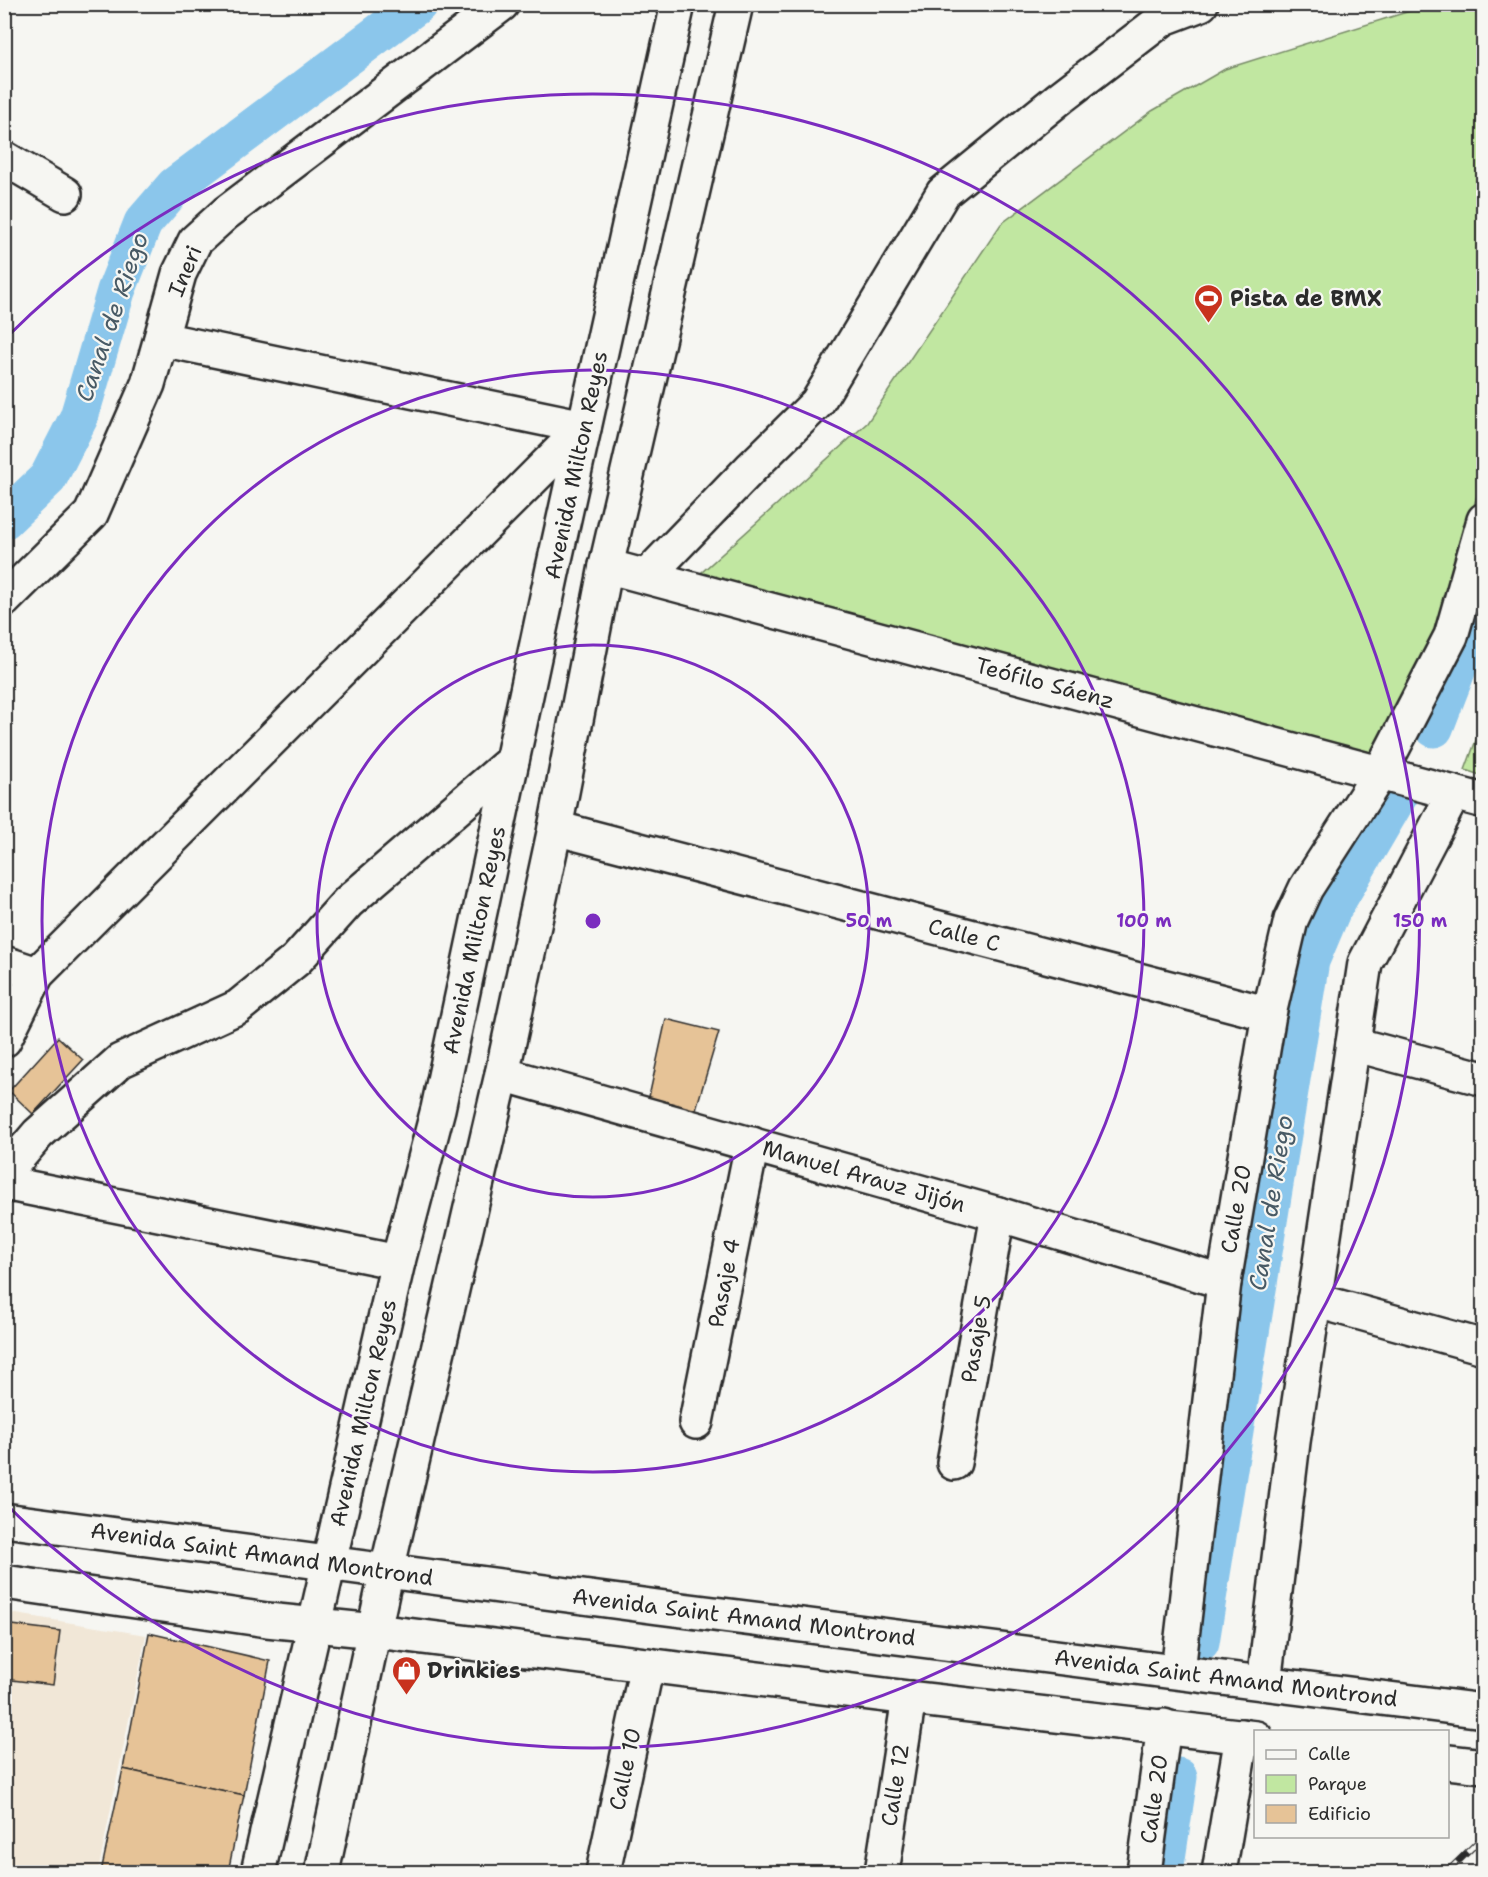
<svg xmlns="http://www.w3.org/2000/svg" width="1488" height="1877" viewBox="0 0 1488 1877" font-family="'Shantell Sans',sans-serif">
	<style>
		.built { fill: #f1e7d7 }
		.green { fill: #c1e7a1; stroke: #768966; stroke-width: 1.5 }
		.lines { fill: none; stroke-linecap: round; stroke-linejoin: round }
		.canal { stroke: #8bc6eb; stroke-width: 39 }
		.building { fill: #e6c397; stroke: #2b2b2b; stroke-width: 1.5 }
		.minor-casing { stroke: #2b2b2b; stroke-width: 38 }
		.tertiary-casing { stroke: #2b2b2b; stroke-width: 38 }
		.minor { stroke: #f6f6f2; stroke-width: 33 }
		.tertiary { stroke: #f6f6f2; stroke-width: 33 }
		.rail-casing { stroke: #2b2b2b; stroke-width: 7 }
		.rail { stroke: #f6f6f2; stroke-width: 4.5; stroke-dasharray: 14; stroke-linecap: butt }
		.ring { fill: none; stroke: #7b2cbf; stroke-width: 3 }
		.labels { text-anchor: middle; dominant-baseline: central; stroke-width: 4.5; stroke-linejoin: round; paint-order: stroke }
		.street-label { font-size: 22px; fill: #2b2b2b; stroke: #f6f6f2 }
		.poi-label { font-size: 22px; font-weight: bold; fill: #2b2b2b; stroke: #f6f6f2; text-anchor: start }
		.water-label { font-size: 24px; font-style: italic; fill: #485a65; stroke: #f6f6f2 }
		.centre { fill: #7b2cbf; stroke: #f6f6f2; stroke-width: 3 }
		.ring-label { font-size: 18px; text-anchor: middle; font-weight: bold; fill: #7b2cbf; stroke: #f6f6f2; stroke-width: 4.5; stroke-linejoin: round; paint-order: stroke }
	</style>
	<rect width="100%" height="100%" fill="#f6f6f2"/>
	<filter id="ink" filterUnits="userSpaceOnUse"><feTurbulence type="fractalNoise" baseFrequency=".0167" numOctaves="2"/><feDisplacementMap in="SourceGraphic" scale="12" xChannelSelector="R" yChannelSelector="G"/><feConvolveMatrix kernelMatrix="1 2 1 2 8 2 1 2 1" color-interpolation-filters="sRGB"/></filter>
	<g filter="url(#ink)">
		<polygon class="built" points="4,1612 146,1635 98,1872 5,1872"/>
		<g class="green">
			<polygon points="1429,5 1483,5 1483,475 1438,628 1371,754 701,573 867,423 1001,224 1152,111 1225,69"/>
			<polygon points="1483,721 1483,776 1465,770"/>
		</g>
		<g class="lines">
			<g class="canal">
				<polyline points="4,520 48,478 79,417 116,291 143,223 175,186 418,4"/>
				<polyline points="1434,728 1484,599"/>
				<polyline points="1200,1642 1310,961 1332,909 1404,786"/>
				<polyline points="1164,1872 1178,1777"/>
			</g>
		</g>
		<g class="building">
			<polygon points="666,1019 719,1032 693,1119 647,1106"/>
			<polygon points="58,1037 83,1060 33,1114 9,1091"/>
			<polygon points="4,1624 60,1631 53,1685 4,1679"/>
			<polygon points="149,1633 270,1661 244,1795 123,1769"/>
			<polygon points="123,1769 244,1795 228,1872 101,1872"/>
		</g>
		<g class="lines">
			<defs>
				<g id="minor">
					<polyline points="4,158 65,194"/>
					<polyline points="161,339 584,427"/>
					<polyline points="606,566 1484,801"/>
					<polyline points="647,576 752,467 817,403 943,193 1061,97 1164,18 1201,4"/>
					<polyline points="4,600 91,514 148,384 179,274 195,241 226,213 502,4"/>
					<polyline points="555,828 1269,1014"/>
					<polyline points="4,963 37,974"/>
					<polyline points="4,1040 37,974 584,427"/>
					<polyline points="1353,1044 1484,1079"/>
					<polyline points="502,1074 998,1214 1224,1282"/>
					<polyline points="4,1174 38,1134 120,1061 238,1007 296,960 348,902 512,761"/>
					<polyline points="4,1183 398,1262"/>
					<polyline points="1314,1300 1484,1347"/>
					<polyline points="696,1422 752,1144"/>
					<polyline points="954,1463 998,1214"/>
					<polyline points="1178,1671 1224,1282 1269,1014 1291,920 1306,888 1380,773 1451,636 1484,520"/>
					<polyline points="1264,1683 1293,1442 1365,963 1454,793"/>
					<polyline points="603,1872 647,1665"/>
					<polyline points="882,1872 909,1698"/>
					<polyline points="1144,1872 1164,1726"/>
					<polyline points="1219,1872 1242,1736"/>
				</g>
				<g id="tertiary">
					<polyline points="4,1520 658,1607 1484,1711"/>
					<polyline points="4,1582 267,1620 375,1631 909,1698 1256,1738"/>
					<polyline points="1448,1762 1484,1766"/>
					<polyline points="258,1872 398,1262 438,1109 552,573 678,4"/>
					<polyline points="322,1872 387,1570 502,1074 555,828 606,566 736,4"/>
				</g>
			</defs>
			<use href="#minor" class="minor-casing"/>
			<use href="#tertiary" class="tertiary-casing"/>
			<use href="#minor" class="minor"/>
			<use href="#tertiary" class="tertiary"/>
			<defs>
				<polyline id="rail" points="1447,1872 1484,1836"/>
			</defs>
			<use href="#rail" class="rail-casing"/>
			<use href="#rail" class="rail"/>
		</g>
	</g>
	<g class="ring">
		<circle cx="593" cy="921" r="276"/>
		<circle cx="593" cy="921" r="551"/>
		<path d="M8 336A827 827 0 1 1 8 1506"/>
	</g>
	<defs>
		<symbol id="stadium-pin" viewBox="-11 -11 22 30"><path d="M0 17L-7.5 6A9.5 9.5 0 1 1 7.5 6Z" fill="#c8321e" stroke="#f6f6f2"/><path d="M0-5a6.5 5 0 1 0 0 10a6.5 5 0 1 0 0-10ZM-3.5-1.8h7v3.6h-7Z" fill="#fff"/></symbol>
		<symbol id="shop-pin" viewBox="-11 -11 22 30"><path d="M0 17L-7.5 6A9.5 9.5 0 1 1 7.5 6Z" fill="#c8321e" stroke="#f6f6f2"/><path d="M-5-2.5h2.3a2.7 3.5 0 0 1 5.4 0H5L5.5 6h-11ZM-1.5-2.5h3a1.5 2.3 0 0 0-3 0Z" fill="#fff"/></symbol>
	</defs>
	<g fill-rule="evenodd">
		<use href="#stadium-pin" x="1192" y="282" width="33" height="45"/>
		<use href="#shop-pin" x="390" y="1654" width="33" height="45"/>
	</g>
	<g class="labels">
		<g class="street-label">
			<text transform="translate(185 271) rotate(-67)">Ineri</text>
			<text transform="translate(576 465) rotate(-78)">Avenida Milton Reyes</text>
			<text transform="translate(1045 683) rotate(15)">Teófilo Sáenz</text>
			<text transform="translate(964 935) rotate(15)">Calle C</text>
			<text transform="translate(474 940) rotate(-78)">Avenida Milton Reyes</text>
			<text transform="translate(864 1176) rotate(16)">Manuel Arauz Jijón</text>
			<text transform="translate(1236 1209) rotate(-80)">Calle 20</text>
			<text transform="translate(724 1283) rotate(-79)">Pasaje 4</text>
			<text transform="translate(976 1339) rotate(-80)">Pasaje 5</text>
			<text transform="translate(363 1413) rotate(-77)">Avenida Milton Reyes</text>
			<text transform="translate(262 1554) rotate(8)">Avenida Saint Amand Montrond</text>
			<text transform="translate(744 1617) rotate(7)">Avenida Saint Amand Montrond</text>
			<text transform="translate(1226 1678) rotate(7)">Avenida Saint Amand Montrond</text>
			<text transform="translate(625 1769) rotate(-78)">Calle 10</text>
			<text transform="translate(895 1785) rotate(-81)">Calle 12</text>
			<text transform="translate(1154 1799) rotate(-82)">Calle 20</text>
		</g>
		<g class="poi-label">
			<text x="1230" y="298">Pista de BMX</text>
			<text x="427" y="1670">Drinkies</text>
		</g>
		<g class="water-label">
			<text transform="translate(112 317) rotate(-71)">Canal de Riego</text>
			<text transform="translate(1271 1203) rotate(-81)">Canal de Riego</text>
		</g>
	</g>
	<circle cx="593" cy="921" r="9" class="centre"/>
	<g class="ring-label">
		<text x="869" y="927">50 m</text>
		<text x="1144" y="927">100 m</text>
		<text x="1420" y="927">150 m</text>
	</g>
	<rect width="1488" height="1877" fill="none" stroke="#f6f6f2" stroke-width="24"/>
	<rect x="12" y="12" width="1464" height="1853" fill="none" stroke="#2b2b2b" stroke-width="2" filter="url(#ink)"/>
	<rect x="1254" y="1730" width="195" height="108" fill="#f6f6f2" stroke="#a5a5a2" stroke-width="1.5"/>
	<rect x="1266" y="1750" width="30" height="9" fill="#f6f6f2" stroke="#a5a5a2" stroke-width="1.5"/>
	<text x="1308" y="1760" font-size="18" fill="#2b2b2b">Calle</text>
	<rect x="1266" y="1775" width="30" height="18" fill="#c1e7a1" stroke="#a5a5a2" stroke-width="1.5"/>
	<text x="1308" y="1790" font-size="18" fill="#2b2b2b">Parque</text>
	<rect x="1266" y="1805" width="30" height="18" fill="#e6c397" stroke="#a5a5a2" stroke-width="1.5"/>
	<text x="1308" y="1820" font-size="18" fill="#2b2b2b">Edificio</text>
</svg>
